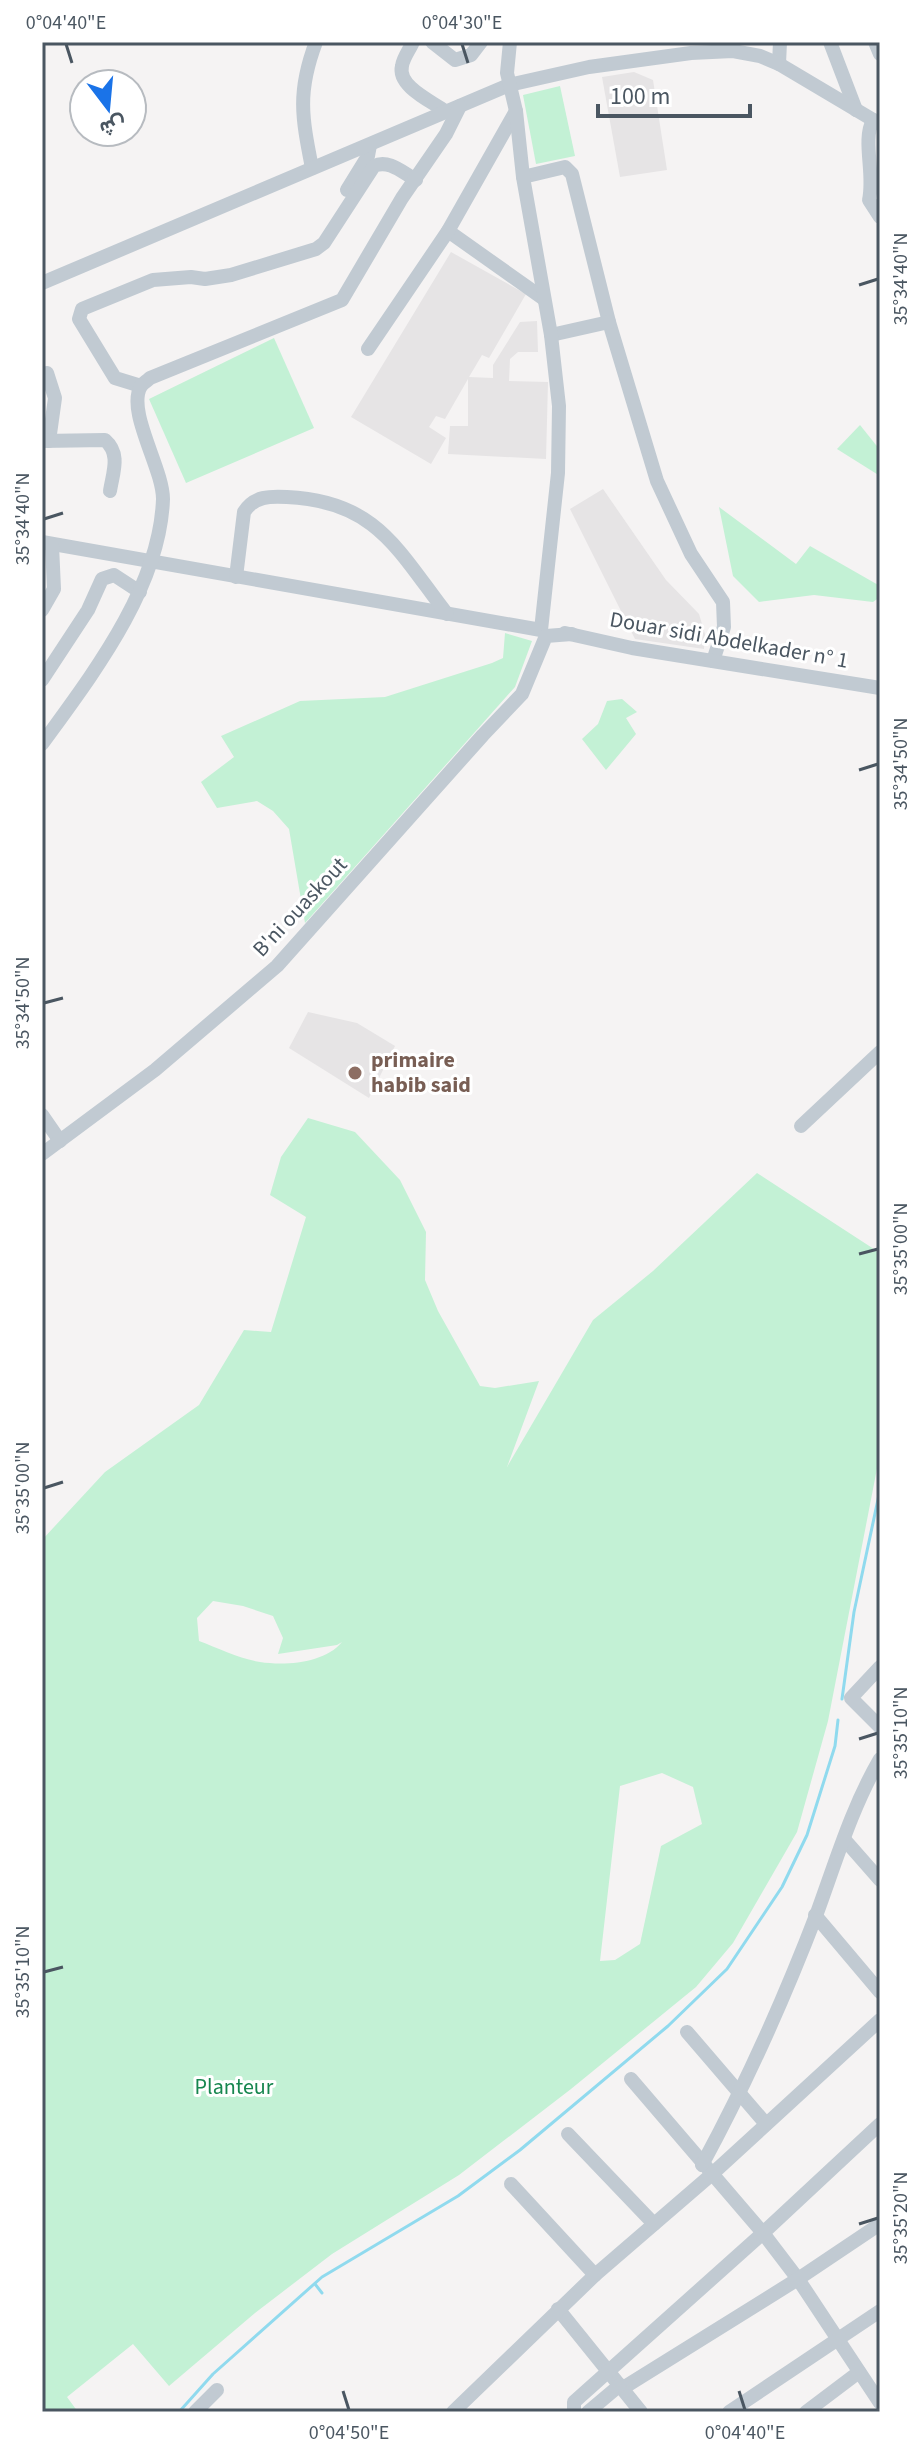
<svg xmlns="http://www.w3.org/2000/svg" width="922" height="2454" viewBox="0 0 922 2454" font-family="'Source Sans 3',Vazirmatn,sans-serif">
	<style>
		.education { fill: #e6e4e5 }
		.green { fill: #c3f1d5; fill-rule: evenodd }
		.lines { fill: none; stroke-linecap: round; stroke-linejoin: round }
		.stream { stroke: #90daee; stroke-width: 3 }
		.minor { stroke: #c1cad2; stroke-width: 14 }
		.ticks { fill: none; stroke: #4a5661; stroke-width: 3 }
		.education-dot { fill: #8d6e63; stroke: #fff; stroke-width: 3 }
		.labels { text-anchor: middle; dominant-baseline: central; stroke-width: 6; stroke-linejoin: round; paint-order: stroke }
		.street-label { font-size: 22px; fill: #4a5661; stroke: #fff }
		.education-label { font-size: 22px; font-weight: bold; fill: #785e54; stroke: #fff; text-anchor: start }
		.park-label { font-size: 22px; fill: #17864f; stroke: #fff }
		.neatline { fill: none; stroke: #4a5661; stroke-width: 3 }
		.ticks-label { font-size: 20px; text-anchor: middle; fill: #4a5661 }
	</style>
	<rect width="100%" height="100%" fill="#f5f3f3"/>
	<g class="education">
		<polygon points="634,72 653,80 667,170 620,177 602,77"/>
		<polygon points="451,252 526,294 489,358 482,355 469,377 493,378 493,365 520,322 537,321 538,352 518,352 510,359 509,381 548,382 546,459 448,454 450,426 468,426 468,379 445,419 436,416 429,427 446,438 431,464 351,417"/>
		<polygon points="603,489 666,580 699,614 705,634 704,649 635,639 570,509"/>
		<polygon points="308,1012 357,1023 395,1046 369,1098 289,1048"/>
	</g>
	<g class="green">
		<polygon points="560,86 575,156 536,164 523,95"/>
		<polygon points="274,338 314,428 186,483 149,399"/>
		<polygon points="860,425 880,450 880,476 837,449"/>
		<polygon points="719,507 796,564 810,546 880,586 880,597 873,602 814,595 759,602 733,576"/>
		<polygon points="505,633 532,641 515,687 305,923 289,829 273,811 257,801 217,808 201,782 234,757 221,736 300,701 385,697 492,663 503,658"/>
		<polygon points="622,699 637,712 626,718 636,734 606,770 582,739 598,724 607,701"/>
		<path d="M 308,1118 L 355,1132 L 400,1180 L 426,1232 L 425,1280 L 438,1311 L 480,1386 L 495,1388 L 539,1381 L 507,1467 L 593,1320 L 653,1271 L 757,1173 L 880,1253 L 880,1453 L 828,1721 L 797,1832 L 733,1943 L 696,1987 L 571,2089 L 459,2175 L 332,2254 L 255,2313 L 169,2386 L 133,2344 L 67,2397 L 78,2412 L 42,2412 L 42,1540 L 105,1472 L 199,1405 L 244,1330 L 271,1332 L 306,1217 L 270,1195 L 281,1157 ZM 213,1601 L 243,1606 L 273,1616 L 283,1638 L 278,1654 L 337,1645 L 342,1642 C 325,1663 286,1666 260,1662 C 240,1659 218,1648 199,1641 L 197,1618 ZM 662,1773 L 693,1787 L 702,1824 L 661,1846 L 640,1944 L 615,1960 L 600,1961 L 620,1786 Z"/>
	</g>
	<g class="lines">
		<g class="stream">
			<polyline points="842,1699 854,1612 880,1490"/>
			<polyline points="315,2284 322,2293"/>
			<polyline points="179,2412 213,2374 322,2277 458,2196 520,2150 668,2026 727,1969 782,1887 807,1835 835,1746 838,1720"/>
		</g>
		<g class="minor">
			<path d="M 413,42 C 410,49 403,58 402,66 C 397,86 431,101 445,111"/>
			<polyline points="432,42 455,60 471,55 481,42"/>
			<polyline points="830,42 856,110"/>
			<polyline points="875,42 880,54"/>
			<polyline points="779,64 780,42"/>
			<path d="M 873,120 C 862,140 875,174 869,200 L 880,217"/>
			<path d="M 312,168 C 302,117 297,92 316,42"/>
			<polyline points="523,177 565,167 572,174 609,322 657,481 691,554 723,602 724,627 713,661"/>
			<polyline points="347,190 368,156 370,145"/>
			<polyline points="448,231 544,299"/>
			<polyline points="42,283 509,85 589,67 691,53 733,51 760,56 779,64 880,124"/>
			<polyline points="551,335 609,322"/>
			<polyline points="368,349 448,231 516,111"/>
			<polyline points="47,373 55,398 49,441"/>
			<path d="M 141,386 L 115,378 L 79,319 L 82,309 L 153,280 L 191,277 L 205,279 L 231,275 L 316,249 L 324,243 L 374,166 C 389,159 403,173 416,180"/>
			<path d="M 42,441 L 105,440 C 121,454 113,472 110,491"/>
			<polyline points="42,542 541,630 558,473 559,406 551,335 523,177 516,111 507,73 510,42"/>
			<path d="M 236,577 L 244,512 C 254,496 270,496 287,497 C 377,501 398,551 447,614"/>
			<polyline points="42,610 54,589 52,545"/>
			<polyline points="565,633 632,648 880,688"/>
			<polyline points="42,680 88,610 102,579 114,575 140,592"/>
			<path d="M 42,744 C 92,675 160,588 163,499 C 163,468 126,411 141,386 C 143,383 147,381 150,378 L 342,300 L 402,198 L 446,134 L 460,106"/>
			<polyline points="42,1115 60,1141"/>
			<polyline points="801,1126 880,1052"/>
			<polyline points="42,1154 155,1070 277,966 483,735 522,694 546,636 572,634"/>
			<polyline points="880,1667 851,1698 880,1727"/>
			<polyline points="844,1839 880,1880"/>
			<polyline points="815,1915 880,1992"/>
			<polyline points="687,2032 766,2124"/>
			<polyline points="631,2079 763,2233 798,2279 880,2403"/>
			<polyline points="568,2134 654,2224"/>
			<path d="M 702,2165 C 746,2084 784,1999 817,1913 C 836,1861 852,1807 880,1759"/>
			<polyline points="511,2184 595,2275"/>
			<polyline points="558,2309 641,2412"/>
			<polyline points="623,2388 798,2279 880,2224"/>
			<polyline points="195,2412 217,2390"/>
			<polyline points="453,2412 595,2275 711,2175 880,2020"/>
			<polyline points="574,2412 574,2402 763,2233 880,2124"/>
			<polyline points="588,2412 620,2385"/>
			<polyline points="729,2412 880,2311"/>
			<polyline points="806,2412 859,2372"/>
		</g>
	</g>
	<path class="ticks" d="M 66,44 L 72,63M 462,44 L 468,63M 859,285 L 878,279M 44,519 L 63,513M 859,770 L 878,764M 44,1003 L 63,998M 859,1254 L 878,1249M 44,1488 L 63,1482M 859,1739 L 878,1733M 44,1972 L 63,1967M 859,2224 L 878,2218M 343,2391 L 349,2410M 739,2391 L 745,2410"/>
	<circle class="education-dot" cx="355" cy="1073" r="8"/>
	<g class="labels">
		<g class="street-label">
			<text transform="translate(729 640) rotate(10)">Douar sidi Abdelkader n° 1</text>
			<text transform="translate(300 907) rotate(-47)">B'ni ouaskout</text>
		</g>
		<g class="education-label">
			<text x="371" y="1060">primaire<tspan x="371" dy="25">habib said</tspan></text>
		</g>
		<g class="park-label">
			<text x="234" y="2087">Planteur</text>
		</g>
	</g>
	<rect width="922" height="2454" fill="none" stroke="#ffffff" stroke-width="88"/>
	<g transform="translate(108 108) rotate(164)"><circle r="38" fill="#ffffff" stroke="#b7bbc0" stroke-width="2"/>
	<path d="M0-6L14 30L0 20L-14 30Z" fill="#1a73e8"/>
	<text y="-12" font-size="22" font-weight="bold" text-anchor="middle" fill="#4a5661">ش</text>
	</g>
	<path d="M598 104v12h152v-12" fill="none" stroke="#4a5661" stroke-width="4"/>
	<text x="610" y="104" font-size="24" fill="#4a5661" stroke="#ffffff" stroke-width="6" paint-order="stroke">100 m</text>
	<rect x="44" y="44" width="834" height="2366" class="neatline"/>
	<g class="ticks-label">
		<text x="66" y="29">0°04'40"E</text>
		<text x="462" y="29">0°04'30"E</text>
		<text transform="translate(900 279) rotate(-90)" y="7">35°34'40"N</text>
		<text transform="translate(22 519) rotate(-90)" y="7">35°34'40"N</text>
		<text transform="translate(900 764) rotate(-90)" y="7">35°34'50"N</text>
		<text transform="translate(22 1003) rotate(-90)" y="7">35°34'50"N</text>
		<text transform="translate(900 1249) rotate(-90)" y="7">35°35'00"N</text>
		<text transform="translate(22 1488) rotate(-90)" y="7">35°35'00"N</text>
		<text transform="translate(900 1733) rotate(-90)" y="7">35°35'10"N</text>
		<text transform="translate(22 1972) rotate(-90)" y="7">35°35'10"N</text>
		<text transform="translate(900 2218) rotate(-90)" y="7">35°35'20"N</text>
		<text x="349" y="2439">0°04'50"E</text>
		<text x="745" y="2439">0°04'40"E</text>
	</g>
</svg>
